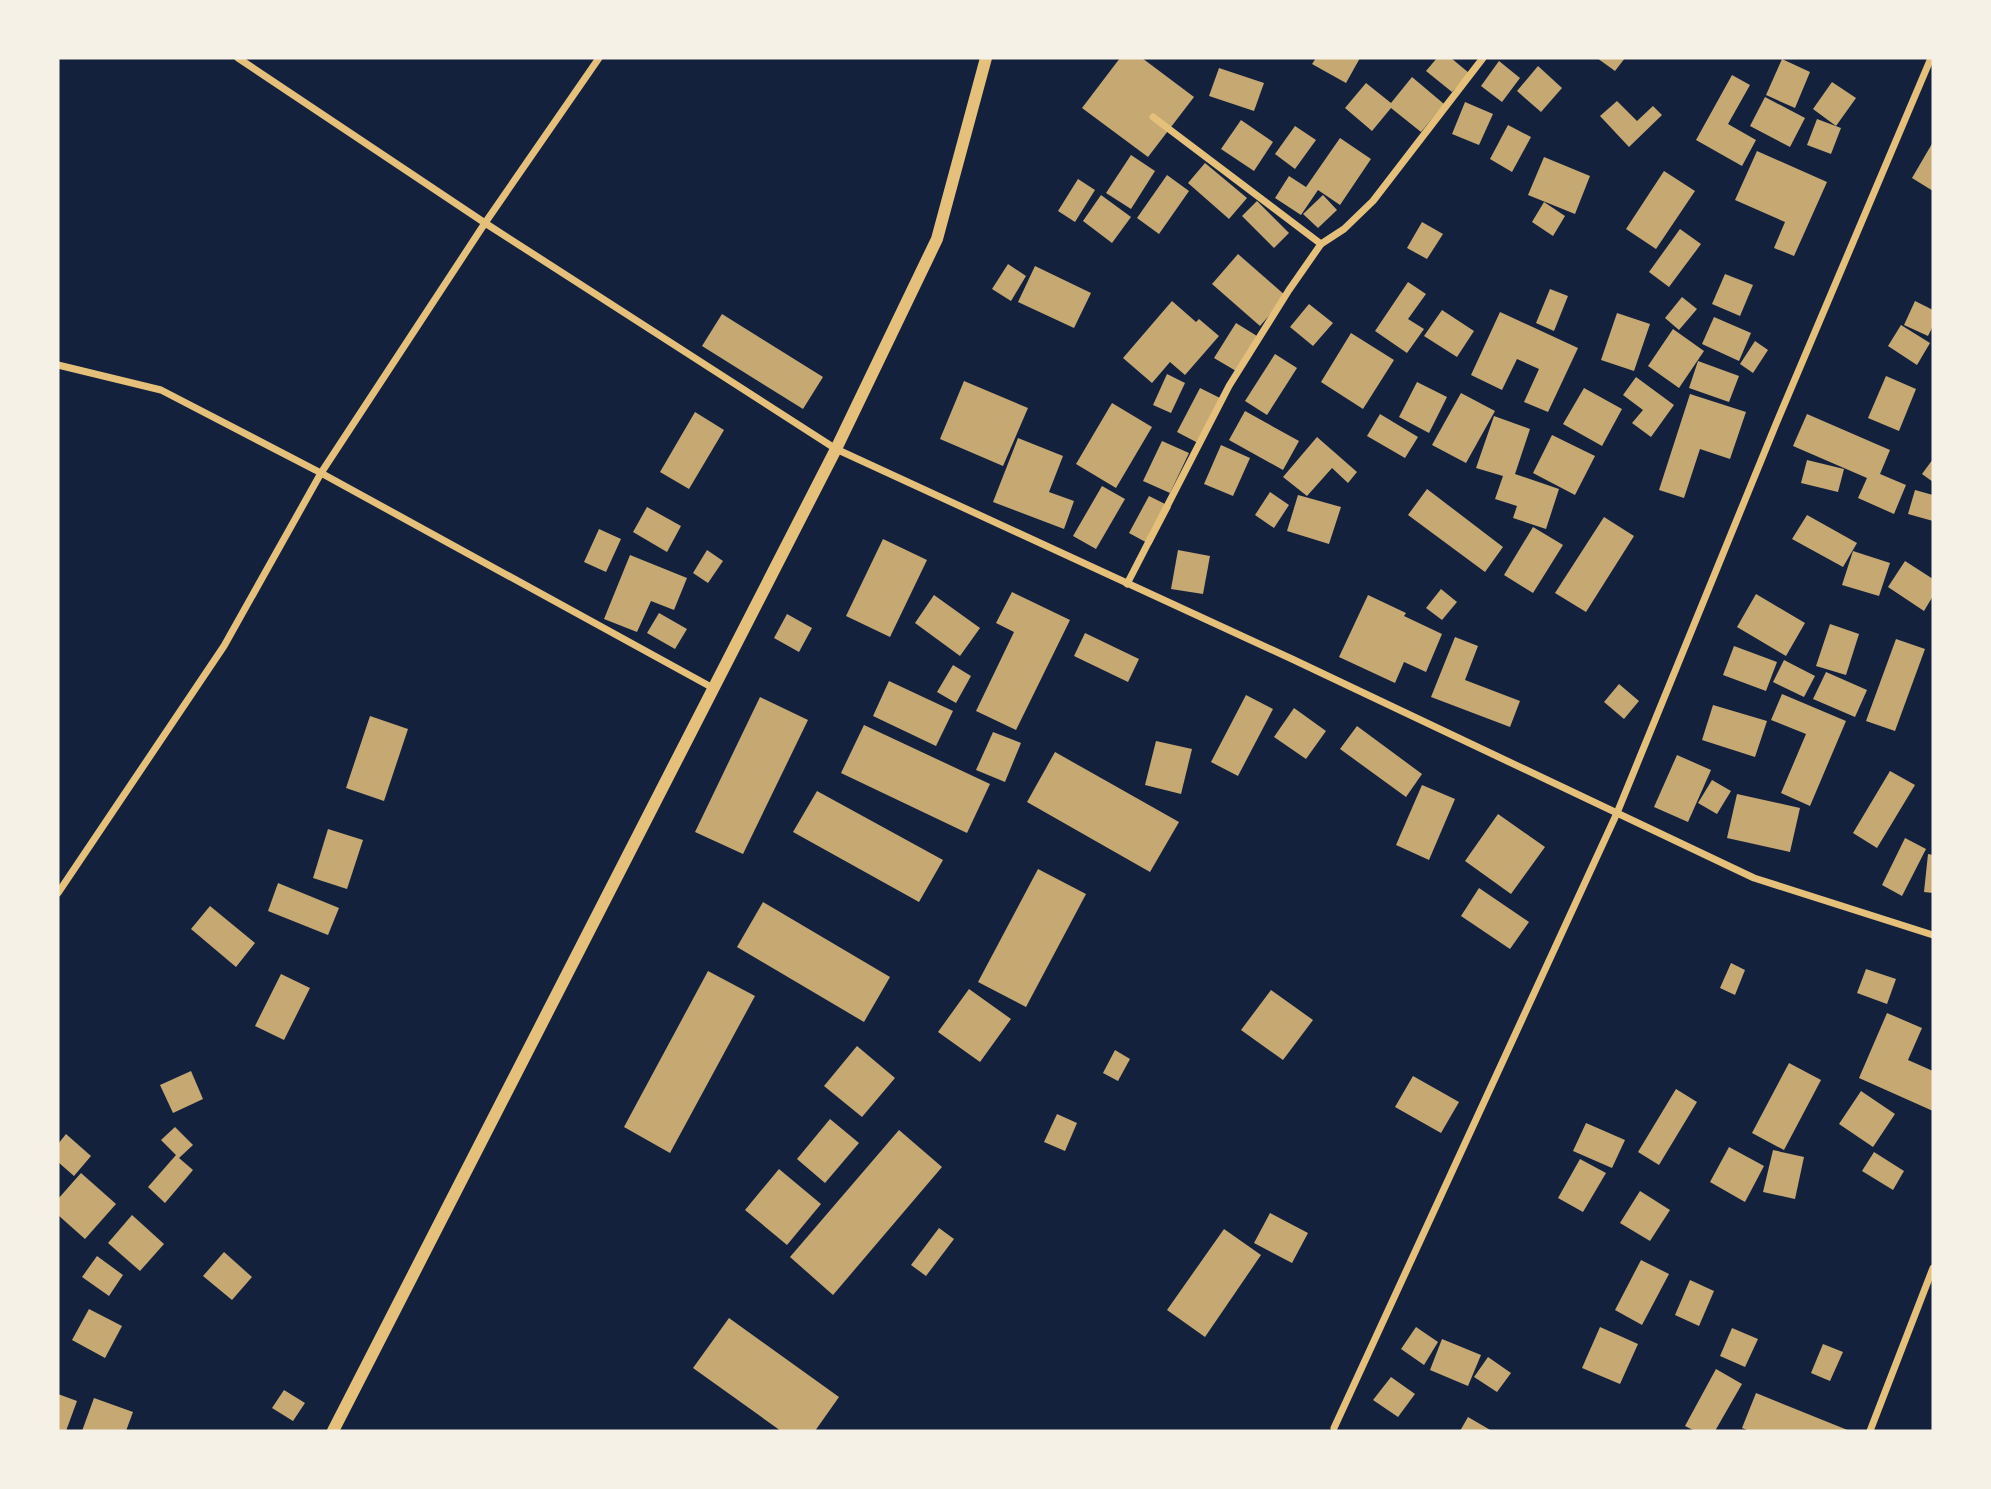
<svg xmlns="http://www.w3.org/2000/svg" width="1991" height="1489" viewBox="0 0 1991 1489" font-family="Ubuntu,sans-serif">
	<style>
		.building { fill: #c6a872 }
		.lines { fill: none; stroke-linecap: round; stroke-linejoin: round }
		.minor { stroke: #e5c07b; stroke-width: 7 }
		.tertiary { stroke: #e5c07b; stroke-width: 12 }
	</style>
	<rect width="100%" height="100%" fill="#14213d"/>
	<g class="building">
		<polygon points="1120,58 1142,58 1194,97 1148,157 1082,108"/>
		<polygon points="1316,58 1360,58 1346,83 1312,64"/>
		<polygon points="1437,58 1451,58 1469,73 1452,92 1426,71"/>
		<polygon points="1597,58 1625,58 1615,71"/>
		<polygon points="1782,59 1810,72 1795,108 1766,95"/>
		<polygon points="1499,61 1520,78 1502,102 1481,86"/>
		<polygon points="1538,66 1562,88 1541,112 1517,91"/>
		<polygon points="1219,68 1264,83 1254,111 1209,96"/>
		<polygon points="1732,75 1750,85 1728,124 1756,140 1742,166 1696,140"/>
		<polygon points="1412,77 1444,104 1421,132 1391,108 1372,131 1345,108 1366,83 1391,103"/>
		<polygon points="1832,82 1856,98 1836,126 1813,109"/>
		<polygon points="1765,97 1805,118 1790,147 1750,126"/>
		<polygon points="1617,101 1637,121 1653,106 1662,115 1629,147 1600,116"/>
		<polygon points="1465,102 1493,114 1479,145 1452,134"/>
		<polygon points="1817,119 1841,128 1831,154 1807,145"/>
		<polygon points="1241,120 1273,142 1254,171 1221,149"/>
		<polygon points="1508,125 1531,137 1512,172 1490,159"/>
		<polygon points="1295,126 1316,140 1295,169 1275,154"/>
		<polygon points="1340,138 1371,159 1340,205 1318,190 1301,215 1275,198 1289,176 1306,187"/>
		<polygon points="1933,142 1933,191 1912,178"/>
		<polygon points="1757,151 1827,182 1794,256 1774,248 1785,222 1735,200"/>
		<polygon points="1131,155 1155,171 1131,209 1106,193"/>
		<polygon points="1544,157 1590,176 1575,214 1528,195"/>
		<polygon points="1205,163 1247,198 1229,219 1188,183"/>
		<polygon points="1664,171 1695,191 1656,249 1626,229"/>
		<polygon points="1167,175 1189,191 1159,234 1137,218"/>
		<polygon points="1078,179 1095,190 1075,222 1058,211"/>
		<polygon points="1101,195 1131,217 1112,243 1083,221"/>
		<polygon points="1323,195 1337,210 1318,228 1303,214"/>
		<polygon points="1257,201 1289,233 1274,248 1242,216"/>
		<polygon points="1544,202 1565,216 1553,236 1532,222"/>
		<polygon points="1422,222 1443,234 1427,259 1407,248"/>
		<polygon points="1680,229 1701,244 1669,287 1649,272"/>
		<polygon points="1238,254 1286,296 1260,326 1212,284"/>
		<polygon points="1008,264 1026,276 1011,301 992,289"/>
		<polygon points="1035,266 1091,293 1074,328 1018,302"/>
		<polygon points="1725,274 1753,285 1740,316 1712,304"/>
		<polygon points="1408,282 1426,294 1408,319 1424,329 1407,353 1375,331"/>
		<polygon points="1550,289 1568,296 1554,331 1536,323"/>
		<polygon points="1682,297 1697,309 1679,330 1665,318"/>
		<polygon points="1172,301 1196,322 1199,319 1219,336 1185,375 1170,362 1152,383 1123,358"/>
		<polygon points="1915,301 1933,310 1933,326 1928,336 1904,325"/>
		<polygon points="1309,304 1333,323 1313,346 1290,327"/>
		<polygon points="1442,310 1474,331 1457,357 1424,336"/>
		<polygon points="1500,312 1578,348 1548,412 1524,402 1539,369 1517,359 1502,390 1471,375"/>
		<polygon points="1617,313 1650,324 1634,371 1601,360"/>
		<polygon points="722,314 823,377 803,409 702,346"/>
		<polygon points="1714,317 1751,333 1739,361 1702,344"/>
		<polygon points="1236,323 1257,336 1236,371 1214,358"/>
		<polygon points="1901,325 1930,343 1917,365 1888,346"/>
		<polygon points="1673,329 1704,351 1679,388 1648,366"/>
		<polygon points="1351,333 1394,360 1363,409 1321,382"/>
		<polygon points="1755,341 1768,350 1753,373 1740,364"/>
		<polygon points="1275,354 1297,368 1267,415 1245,401"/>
		<polygon points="1698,361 1739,376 1729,402 1689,388"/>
		<polygon points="1167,374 1185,383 1171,413 1153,405"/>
		<polygon points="1886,376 1916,389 1899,431 1868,418"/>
		<polygon points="1636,377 1674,405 1651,437 1632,423 1643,410 1623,395"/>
		<polygon points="964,381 1028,408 1003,466 940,439"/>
		<polygon points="1417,382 1447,397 1429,433 1399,417"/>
		<polygon points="1200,388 1222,399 1198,443 1177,432"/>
		<polygon points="1584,388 1622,409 1602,446 1563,424"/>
		<polygon points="1461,393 1495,411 1466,463 1432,445"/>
		<polygon points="1690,394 1746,412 1730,459 1700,449 1684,498 1659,490"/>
		<polygon points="1112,403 1152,427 1116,488 1076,464"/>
		<polygon points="1245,411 1299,441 1283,470 1229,440"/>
		<polygon points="695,412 724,430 689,489 660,472"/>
		<polygon points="1380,414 1418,437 1405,458 1367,436"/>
		<polygon points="1807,414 1890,450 1880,474 1906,485 1894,514 1858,498 1867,478 1793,446"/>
		<polygon points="1494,416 1530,429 1515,474 1559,489 1546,529 1513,518 1517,506 1495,499 1503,476 1476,468"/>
		<polygon points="1552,435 1595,456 1575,495 1533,473"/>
		<polygon points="1317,437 1357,472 1348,483 1332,468 1307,496 1283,477"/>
		<polygon points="1018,438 1063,456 1049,492 1074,501 1064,529 993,502"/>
		<polygon points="1162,441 1189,453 1170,493 1143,481"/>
		<polygon points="1221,445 1250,458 1233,496 1204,484"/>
		<polygon points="1933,459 1933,482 1922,474"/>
		<polygon points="1807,460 1844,469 1838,492 1801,483"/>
		<polygon points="1102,486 1125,499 1096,549 1073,536"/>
		<polygon points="1427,489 1503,547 1485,572 1408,515"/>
		<polygon points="1915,490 1933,495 1933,521 1908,514"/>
		<polygon points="1270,492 1289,505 1274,528 1255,515"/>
		<polygon points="1298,495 1341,507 1329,544 1287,531"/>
		<polygon points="1149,496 1171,507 1151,545 1129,533"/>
		<polygon points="647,507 681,526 667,552 633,532"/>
		<polygon points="1807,515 1857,543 1843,567 1792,539"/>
		<polygon points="1604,517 1634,536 1586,612 1555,593"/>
		<polygon points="1533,527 1563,545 1533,593 1504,575"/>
		<polygon points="599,529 621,539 606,572 584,562"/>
		<polygon points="883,539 927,560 890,637 846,616"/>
		<polygon points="707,550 723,561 708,583 693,573"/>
		<polygon points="1178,550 1210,556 1203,594 1171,589"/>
		<polygon points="1853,551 1890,563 1879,596 1842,585"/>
		<polygon points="630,555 687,578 674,610 651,601 637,632 604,619"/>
		<polygon points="1905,561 1933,579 1933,596 1924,611 1888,587"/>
		<polygon points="1441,589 1457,602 1442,620 1426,608"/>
		<polygon points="1012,592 1070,620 1016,730 976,711 1014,632 996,623"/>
		<polygon points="1756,594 1805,623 1786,656 1737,627"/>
		<polygon points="934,595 980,628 960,656 915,623"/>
		<polygon points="1368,595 1406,613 1404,616 1442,634 1426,672 1404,662 1395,683 1339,657"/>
		<polygon points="659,613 687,629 675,649 647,633"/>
		<polygon points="787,614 812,628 799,652 774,638"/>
		<polygon points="1830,624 1859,634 1846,675 1816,666"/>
		<polygon points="1085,633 1139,659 1128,682 1074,656"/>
		<polygon points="1455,637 1478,646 1465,680 1520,701 1510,727 1431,697"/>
		<polygon points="1896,639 1925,649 1895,731 1866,721"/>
		<polygon points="1734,646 1777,662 1766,691 1723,675"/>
		<polygon points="1784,660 1815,676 1804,697 1773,682"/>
		<polygon points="953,665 971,676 956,703 937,692"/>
		<polygon points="1826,672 1867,690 1855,717 1813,699"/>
		<polygon points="889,681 953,711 936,746 873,716"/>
		<polygon points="1619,684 1639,701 1624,719 1604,702"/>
		<polygon points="1782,694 1846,721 1810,806 1781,793 1806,734 1771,720"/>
		<polygon points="1246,695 1273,709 1238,776 1211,762"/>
		<polygon points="760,697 808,720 743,854 695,832"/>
		<polygon points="1713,705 1767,721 1755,757 1702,740"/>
		<polygon points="1294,708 1326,731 1306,759 1274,737"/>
		<polygon points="370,716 408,729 384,801 346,788"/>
		<polygon points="864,725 990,784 967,833 841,773"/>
		<polygon points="1357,726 1422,774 1406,797 1340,749"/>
		<polygon points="993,732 1021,743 1005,782 976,770"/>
		<polygon points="1156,741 1192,749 1181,794 1145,785"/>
		<polygon points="1055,752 1179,822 1150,872 1027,802"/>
		<polygon points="1677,755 1711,770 1688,822 1654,807"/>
		<polygon points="1890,771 1915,785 1877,848 1853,833"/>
		<polygon points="1712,780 1731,791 1717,814 1698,803"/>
		<polygon points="1422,785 1455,799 1429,860 1396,845"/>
		<polygon points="817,791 943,860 919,902 793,832"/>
		<polygon points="1737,794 1800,808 1790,852 1727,838"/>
		<polygon points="1498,814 1545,847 1511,894 1465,861"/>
		<polygon points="328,829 363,840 347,889 313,878"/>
		<polygon points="1905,838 1926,849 1902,896 1882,885"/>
		<polygon points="1928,854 1933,855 1933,893 1924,892"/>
		<polygon points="1038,869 1086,894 1026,1007 978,982"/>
		<polygon points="278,883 339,908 328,935 268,911"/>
		<polygon points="1479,888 1529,922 1510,949 1461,916"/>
		<polygon points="763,902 890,977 864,1022 737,947"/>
		<polygon points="210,906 255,943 236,967 191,929"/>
		<polygon points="1731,963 1745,970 1735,995 1720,988"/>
		<polygon points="1866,969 1896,979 1887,1004 1857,993"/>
		<polygon points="708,971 755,996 670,1153 624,1127"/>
		<polygon points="281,974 310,988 284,1040 255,1026"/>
		<polygon points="969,989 1011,1019 980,1062 938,1032"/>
		<polygon points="1271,990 1313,1020 1283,1060 1241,1030"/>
		<polygon points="1887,1013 1922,1028 1908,1060 1933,1071 1933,1111 1859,1078"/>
		<polygon points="857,1046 895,1078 862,1117 824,1086"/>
		<polygon points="1115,1050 1130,1059 1118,1081 1103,1073"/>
		<polygon points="1789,1063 1821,1080 1784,1150 1752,1133"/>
		<polygon points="191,1071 203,1099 173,1113 160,1085"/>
		<polygon points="1413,1076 1459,1102 1441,1133 1395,1107"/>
		<polygon points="1676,1089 1697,1102 1659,1165 1638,1152"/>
		<polygon points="1861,1091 1895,1114 1873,1147 1839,1124"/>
		<polygon points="1057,1114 1077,1123 1065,1151 1044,1142"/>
		<polygon points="830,1119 859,1143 825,1183 797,1159"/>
		<polygon points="1586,1123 1625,1140 1612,1168 1573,1151"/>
		<polygon points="175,1127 193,1145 179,1158 193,1170 165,1203 148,1187 176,1155 161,1140"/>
		<polygon points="899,1130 942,1167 833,1295 790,1257"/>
		<polygon points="66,1134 91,1156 74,1176 58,1162 58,1144"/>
		<polygon points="1729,1147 1764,1166 1745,1202 1710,1182"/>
		<polygon points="1773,1150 1804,1157 1795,1199 1763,1192"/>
		<polygon points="1874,1152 1904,1171 1893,1190 1862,1171"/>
		<polygon points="1580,1159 1606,1173 1583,1212 1558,1198"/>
		<polygon points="779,1169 821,1204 787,1245 745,1210"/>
		<polygon points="81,1173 116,1204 85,1239 58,1215 58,1199"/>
		<polygon points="1640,1191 1670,1210 1650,1241 1620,1223"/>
		<polygon points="1270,1213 1308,1233 1292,1263 1254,1243"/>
		<polygon points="132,1215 164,1244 140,1271 108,1243"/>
		<polygon points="939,1228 954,1239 926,1276 911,1265"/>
		<polygon points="1224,1229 1261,1255 1205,1337 1167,1310"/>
		<polygon points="224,1252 252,1277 232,1300 203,1276"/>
		<polygon points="97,1256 123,1275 109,1296 82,1277"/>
		<polygon points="1641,1260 1669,1274 1642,1325 1615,1310"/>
		<polygon points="1690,1280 1714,1291 1699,1326 1675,1315"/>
		<polygon points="89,1309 122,1326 105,1358 72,1340"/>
		<polygon points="729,1318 839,1397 815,1431 781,1431 693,1368"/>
		<polygon points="1416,1327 1438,1342 1424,1365 1401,1349"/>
		<polygon points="1600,1327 1638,1344 1620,1384 1582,1368"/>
		<polygon points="1732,1328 1758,1339 1745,1367 1720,1356"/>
		<polygon points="1442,1339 1481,1355 1468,1386 1430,1370"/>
		<polygon points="1823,1344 1843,1352 1830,1381 1811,1373"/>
		<polygon points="1488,1357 1511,1373 1497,1392 1474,1377"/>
		<polygon points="1716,1369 1742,1384 1715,1431 1695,1431 1685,1426"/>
		<polygon points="1391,1377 1415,1394 1398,1417 1373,1400"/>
		<polygon points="284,1390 305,1403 293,1421 272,1408"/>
		<polygon points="1756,1393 1850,1431 1750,1431 1742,1428"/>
		<polygon points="58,1394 77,1401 66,1431 58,1430"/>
		<polygon points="94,1398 133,1412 126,1431 82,1431"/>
		<polygon points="1468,1417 1492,1431 1460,1431"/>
	</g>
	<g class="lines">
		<g class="minor">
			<polyline points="238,58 485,223 836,449 1292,659 1754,878 1933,935"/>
			<polyline points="1153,117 1321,244"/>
			<polyline points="58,365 161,390 321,473 713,688"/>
			<polyline points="1127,584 1229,386 1289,290 1321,244 1344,229 1373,201 1483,58"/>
			<polyline points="58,893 224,646 321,473 485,223 599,58"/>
			<polyline points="1334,1428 1617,813 1776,424 1931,58"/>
			<polyline points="1870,1431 1933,1268"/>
		</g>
		<polyline class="tertiary" points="333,1431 836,449 937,239 986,58"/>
	</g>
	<rect width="1991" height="1489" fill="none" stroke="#f6f1e7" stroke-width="119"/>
</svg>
